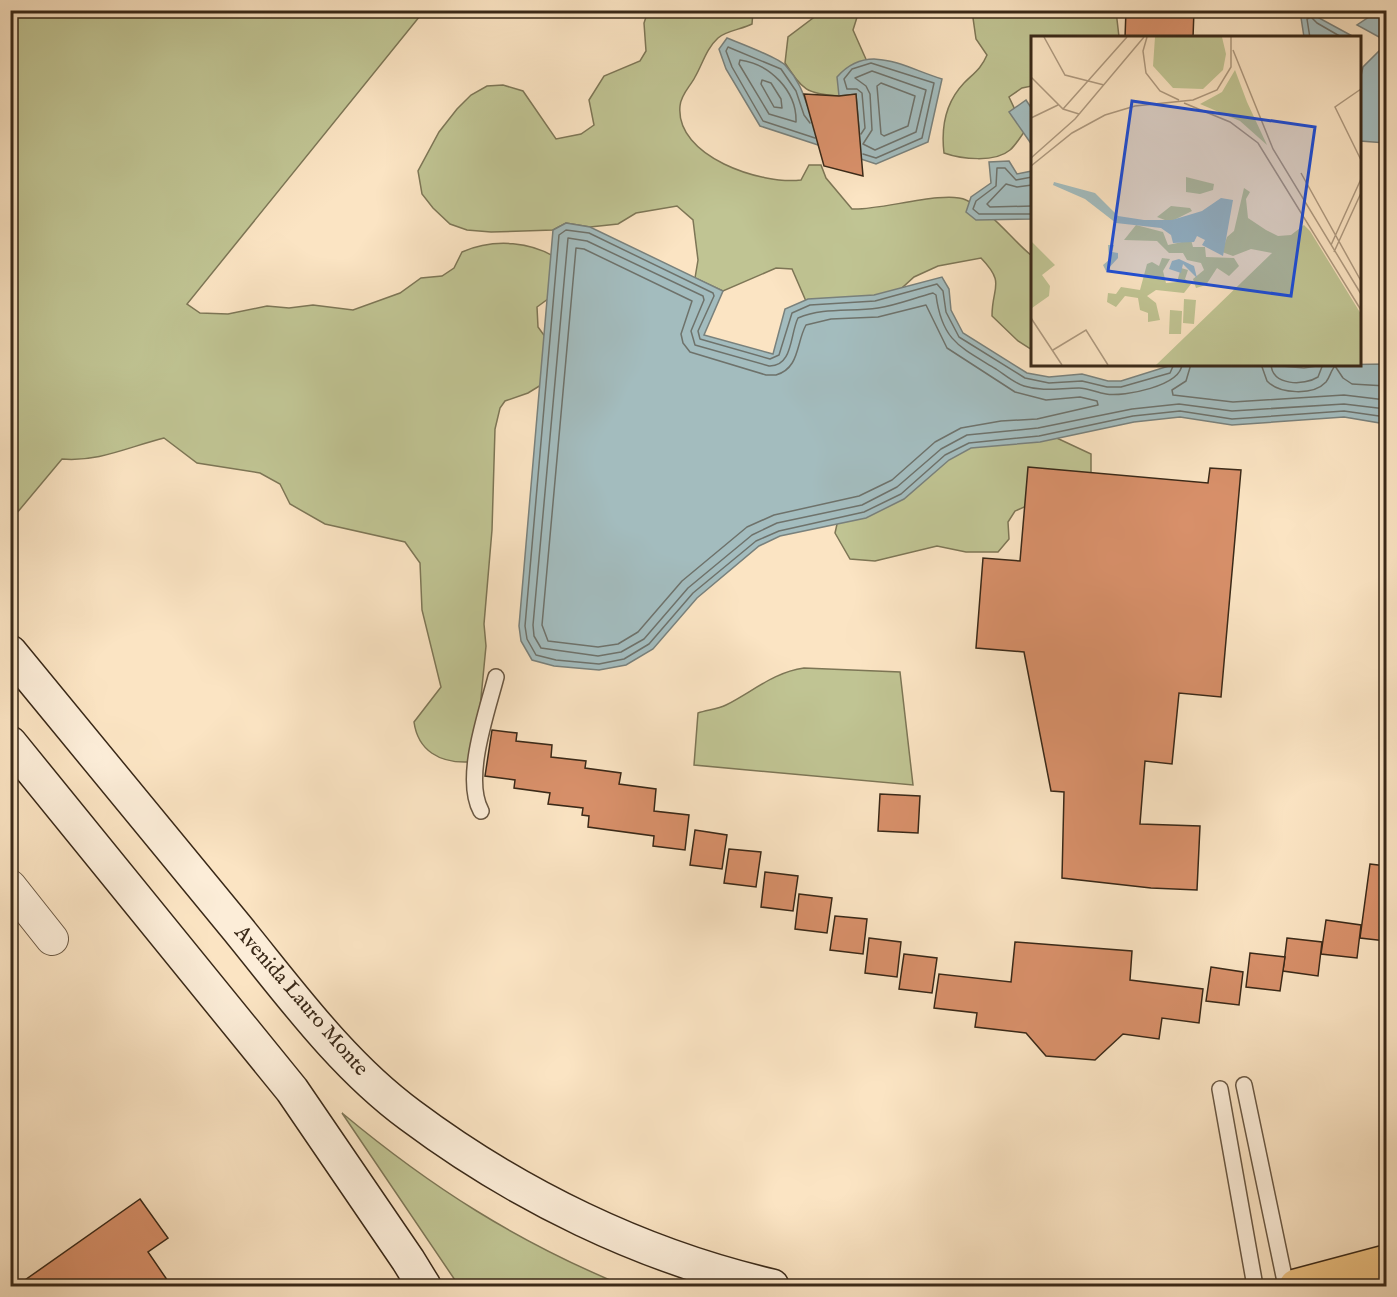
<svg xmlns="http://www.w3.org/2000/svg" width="1397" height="1297" viewBox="0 0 1397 1297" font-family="'IM FELL English',serif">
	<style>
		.green { fill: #c0c493; stroke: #7d7656; stroke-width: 1.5 }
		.water { fill: #a3bcbe; stroke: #79817c; stroke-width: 1.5 }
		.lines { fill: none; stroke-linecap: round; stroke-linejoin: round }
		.shore { stroke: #6e726b; stroke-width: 1.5 }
		.building { fill: #d8906a; stroke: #3a2918; stroke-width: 1.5 }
		.lane-casing { stroke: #6a5843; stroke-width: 18 }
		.street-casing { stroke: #6a5843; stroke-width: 34 }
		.secondary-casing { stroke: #3a2918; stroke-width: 36 }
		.highway-casing { stroke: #3a2918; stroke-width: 36 }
		.lane { stroke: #fcedd8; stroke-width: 15 }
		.street { stroke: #fcedd8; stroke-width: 32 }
		.secondary { stroke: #fcedd8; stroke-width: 33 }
		.highway { stroke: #eec282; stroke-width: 33 }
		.labels { text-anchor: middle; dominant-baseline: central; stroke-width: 4.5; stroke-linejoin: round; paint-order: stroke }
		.street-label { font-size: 21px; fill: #3a2918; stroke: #fcedd8 }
		.inset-road { fill: none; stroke: #ae997f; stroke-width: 1.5 }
		.view { fill: #1d4ed8; fill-opacity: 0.15; stroke: #1d4ed8; stroke-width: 3 }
		.inset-edge { fill: none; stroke: #3a2918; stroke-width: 3 }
	</style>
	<rect width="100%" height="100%" fill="#fbe4c3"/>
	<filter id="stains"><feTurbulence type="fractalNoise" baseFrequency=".00333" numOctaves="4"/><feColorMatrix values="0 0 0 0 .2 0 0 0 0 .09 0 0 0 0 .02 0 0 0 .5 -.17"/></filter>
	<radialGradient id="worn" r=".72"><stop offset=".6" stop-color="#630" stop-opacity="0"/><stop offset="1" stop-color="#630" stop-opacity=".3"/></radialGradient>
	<g class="green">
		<path d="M 11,11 L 424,11 L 187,304 L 200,313 L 228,314 L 267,306 L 289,308 L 313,305 L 353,310 L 400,293 L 421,278 L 442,276 L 454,268 L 462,252 C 494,238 533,241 561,261 L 556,293 L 537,307 L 538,327 L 551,345 L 546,382 L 528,393 L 505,401 L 500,408 L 495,429 L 492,530 L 484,624 L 486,646 L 477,739 L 468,762 C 440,763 418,751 414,722 L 441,687 L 422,610 L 420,563 L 405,542 L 325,524 L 290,504 L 280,484 L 260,473 L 197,463 L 164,438 C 128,447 99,462 62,459 L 11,520 Z"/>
		<path d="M 648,11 L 753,11 L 752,24 C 743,29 725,31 718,38 C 706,49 703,63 695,77 C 690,87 681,94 680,106 C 675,157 762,185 801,180 L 809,165 L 821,165 L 826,178 L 852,209 C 878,211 945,190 966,200 C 993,212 1010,238 1032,256 L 1032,350 L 1018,341 L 992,316 C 992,286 1006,284 981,258 L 938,266 L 914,277 L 881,307 L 812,315 L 792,269 L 776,268 L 723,291 L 695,278 L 698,260 L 693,220 L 677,206 L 636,213 L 618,224 L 590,227 L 566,223 L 553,230 L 491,232 L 467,230 L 450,224 L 433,208 L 422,194 L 418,171 L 439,132 L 457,109 L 471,95 L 487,86 L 503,85 L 523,91 L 556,139 L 581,134 L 594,125 L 589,100 L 604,76 L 640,61 L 646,51 L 644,23 Z"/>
		<path d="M 810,11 L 859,11 L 853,30 L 869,66 L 839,96 C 806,94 803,90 785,63 L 788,37 L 813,18 Z"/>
		<path d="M 972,11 L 1116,11 L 1119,37 L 1032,38 L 1032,86 L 1022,88 L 1009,97 L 1025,131 C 1020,137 1016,145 1010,150 C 995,163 961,159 944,153 C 941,128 945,103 964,83 C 974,73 981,69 987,55 L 976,39 Z"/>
		<polygon points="1046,433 1091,454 1091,478 1015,511 1008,522 1009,539 998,552 966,552 937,546 875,561 850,559 835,533 840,511 983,435"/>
		<path d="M 804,668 L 900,672 L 913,785 L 694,765 L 698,713 C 707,710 718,709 726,705 C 752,692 774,672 804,668 Z"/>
		<path d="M 342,1113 C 432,1188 516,1241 624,1286 L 459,1286 Z"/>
	</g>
	<g class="water">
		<polygon points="1300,11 1317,11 1319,18 1354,37 1304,37"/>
		<polygon points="1378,11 1386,11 1386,28 1379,37 1357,25"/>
		<path d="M 727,38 C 739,43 780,58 786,66 C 820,104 791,127 859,129 L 856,94 L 839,96 L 837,77 C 868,42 903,67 942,79 L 928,142 L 876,164 L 760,126 L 726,69 L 719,49 Z"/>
		<polygon points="1386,44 1386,143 1360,141 1360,80 1363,67"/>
		<polygon points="1026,100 1032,109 1032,145 1009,112"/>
		<polygon points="1386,159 1386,198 1380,199 1380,163"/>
		<polygon points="1009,161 1017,174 1032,171 1032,219 976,220 966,212 971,197 991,183 989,162"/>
		<polygon points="566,223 590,227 723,291 704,335 773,354 785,309 808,299 874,295 942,277 949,289 951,310 963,333 1027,373 1049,377 1082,374 1108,381 1121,381 1175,364 1258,364 1304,368 1323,365 1386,364 1386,424 1344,417 1232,425 1180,417 1134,422 1040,442 971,448 949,460 904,499 866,518 780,536 759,546 697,598 653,649 626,665 599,670 554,666 532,660 521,641 519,626 553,230"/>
	</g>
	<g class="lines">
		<g class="shore">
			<polyline points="1310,38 1307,19 1311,17 1317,23 1343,38"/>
			<path d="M 740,60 C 770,64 797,91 796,122 L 769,114 L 739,64 Z"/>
			<polygon points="872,71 926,90 916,132 875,150 863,144 872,130 870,94 866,86 855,78"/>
			<polygon points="762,80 771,83 781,99 782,108 774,107 761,84"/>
			<polygon points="881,83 915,96 908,126 884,136 881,134 877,86"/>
			<polyline points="810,123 804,115 796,91 781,69 728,47 726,51 732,67 763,121 815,138"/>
			<polyline points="861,134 865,128 862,93 857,89 847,89 844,79 852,69 871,63 934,83 922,138 876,158 863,154"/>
			<polyline points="1032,177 1016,180 1005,168 997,168 996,186 976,201 973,209 979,214 1032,214"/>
			<polyline points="1032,185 1017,187 1006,184 987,204 990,207 1032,206"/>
			<path d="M 576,248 L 584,249 L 692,301 L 681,334 L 683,343 L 690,352 L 766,375 L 776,375 C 800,368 796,343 806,325 L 831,319 L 878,317 L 926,305 L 947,348 L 1015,392 L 1046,400 L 1080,397 L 1097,401 L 1098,405 L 1037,419 L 1001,421 L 961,428 L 935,442 L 892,480 L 859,496 L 774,515 L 747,527 L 682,581 L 638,632 L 618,644 L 598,647 L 548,641 L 542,625 Z"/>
			<polyline points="1174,364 1170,373 1121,387 1107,387 1082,381 1049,383 1025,378 959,337 946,312 943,291 937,284 875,301 810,305 792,313 779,355 770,359 700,339 698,331 714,296 713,293 589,233 566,230 559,235 525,626 527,639 536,655 556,660 599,664 624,659 649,644 693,593 756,541 779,531 864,512 901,494 945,455 969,443 1039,436 1133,416 1180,411 1232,419 1344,411 1386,417"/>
			<path d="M 1182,364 C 1181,386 1124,397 1106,394 C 1097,393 1088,388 1079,388 C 1060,388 1043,392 1024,386 C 1014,383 1005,375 996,369 C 960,347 942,341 936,295 L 933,293 C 914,298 897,305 878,308 C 850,312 824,307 798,318 C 790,334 793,367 769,366 L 695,345 L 691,331 L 704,300 L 703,296 L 587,241 L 568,238 L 533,625 L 534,636 L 541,648 L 598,656 L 621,652 L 644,639 L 688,588 L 752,535 L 777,523 L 862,505 L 897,487 L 941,449 L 967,435 L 1038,428 L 1132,409 L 1179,404 L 1232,411 L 1344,404 L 1386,409"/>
			<polyline points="1191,364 1186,381 1172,390 1173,395 1233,402 1344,395 1386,400"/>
			<path d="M 1261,364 L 1267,381 C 1279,394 1313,396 1326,382 C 1330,377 1331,370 1335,366 L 1343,378 L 1352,384 L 1386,386"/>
			<path d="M 1271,364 C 1272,386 1304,386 1318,377 L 1323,364"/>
		</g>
	</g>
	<g class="building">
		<polygon points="1126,10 1194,10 1193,38 1125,38"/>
		<polygon points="804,94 839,96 856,94 863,176 824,166"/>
		<polygon points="1028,467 1208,483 1210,468 1241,470 1221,697 1179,693 1172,764 1145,761 1140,824 1200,826 1197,890 1151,888 1062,878 1064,792 1051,791 1024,652 976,648 983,558 1020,561"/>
		<polygon points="492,730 517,733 516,741 552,745 551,757 586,761 585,768 621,773 619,784 656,789 654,811 689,815 685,850 653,846 654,836 588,827 589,816 582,815 583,808 548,804 550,793 514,788 515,780 485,776"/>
		<polygon points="880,794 920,796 918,833 878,831"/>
		<polygon points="695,830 727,835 722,869 690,865"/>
		<polygon points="729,849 761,852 756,887 724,883"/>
		<polygon points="1370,864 1386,866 1386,941 1360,938"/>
		<polygon points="765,872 798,876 793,911 761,907"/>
		<polygon points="799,894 832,898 827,933 795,929"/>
		<polygon points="835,916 867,919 863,954 830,950"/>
		<polygon points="1326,920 1361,925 1357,958 1321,954"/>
		<polygon points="869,938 901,942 897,977 865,973"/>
		<polygon points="1287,938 1322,942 1318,976 1283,971"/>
		<polygon points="1015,942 1132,951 1130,980 1203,989 1199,1023 1162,1018 1159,1039 1123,1034 1095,1060 1046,1056 1026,1033 975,1027 977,1013 934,1008 939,974 1011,982"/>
		<polygon points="1250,953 1285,957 1280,991 1246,987"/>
		<polygon points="904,954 937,958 932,993 899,989"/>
		<polygon points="1211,967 1243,972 1239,1005 1206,1001"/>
		<polygon points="140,1199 168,1238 148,1252 172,1287 15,1287"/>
	</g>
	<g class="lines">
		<defs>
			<g id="lane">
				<path d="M 481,811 C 463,778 487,712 496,677"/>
				<polyline points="1244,1085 1286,1286"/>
				<polyline points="1220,1089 1255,1286"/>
			</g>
			<polyline id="street" points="10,886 52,939"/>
			<g id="secondary">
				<path d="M 10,652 C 86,744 162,836 237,928 C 290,993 342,1065 410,1115 C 517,1195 642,1256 772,1286"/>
				<polyline points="10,743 292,1090 408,1260 424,1286"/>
			</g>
			<polyline id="highway" points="1296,1286 1386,1262"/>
		</defs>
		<use href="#lane" class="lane-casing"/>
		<use href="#street" class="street-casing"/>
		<use href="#secondary" class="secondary-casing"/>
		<use href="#highway" class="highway-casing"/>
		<use href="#lane" class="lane"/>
		<use href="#street" class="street"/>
		<use href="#secondary" class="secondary"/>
		<use href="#highway" class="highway"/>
	</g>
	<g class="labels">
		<g class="street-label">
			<text transform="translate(301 1001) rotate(49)">Avenida Lauro Monte</text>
		</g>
	</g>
	<g transform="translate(1031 36)">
		<rect width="330" height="330" fill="#fbe4c3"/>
		<path d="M 124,1 L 191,1 L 195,18 L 192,34 L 172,53 L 142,52 L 122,30 ZM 204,34 L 216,66 L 236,109 L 209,85 L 169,68 L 191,56 ZM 155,141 L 183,148 L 182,154 L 169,158 L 155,156 ZM 213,152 L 219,156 L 215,163 L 217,182 L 235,194 L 247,200 L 260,199 L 273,189 L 279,195 L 330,278 L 330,329 L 125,329 L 241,217 L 220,213 L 202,220 L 191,216 L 196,201 L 203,195 ZM 140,170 L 159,172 L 161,175 L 139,186 L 126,181 ZM 105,189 L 132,196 L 137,209 L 160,204 L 162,211 L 174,211 L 175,221 L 203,222 L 208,230 L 198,240 L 186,232 L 175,249 L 165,252 L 162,243 L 173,234 L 170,227 L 156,224 L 152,217 L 138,217 L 126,205 L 93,204 ZM 0,205 L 24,229 L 11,239 L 19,250 L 18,260 L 1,272 L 0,278 ZM 131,222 L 139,223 L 132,235 L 135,247 L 146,246 L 150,232 L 157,234 L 154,243 L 160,248 L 153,257 L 125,254 L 116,260 L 125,267 L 129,284 L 117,286 L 117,277 L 109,274 L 107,262 L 94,260 L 85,271 L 76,266 L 77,257 L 85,258 L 90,251 L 109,254 L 116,228 L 121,226 L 128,230 ZM 153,263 L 165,264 L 163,288 L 152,287 ZM 139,274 L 151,275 L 150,298 L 138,298 Z" fill="#c0c493"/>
		<path d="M 23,146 L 64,157 L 87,180 L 113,184 L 141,184 L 171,175 L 190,162 L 202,164 L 192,220 L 171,209 L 174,204 L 166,200 L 163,206 L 142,207 L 140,199 L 130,192 L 85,187 L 54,163 L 22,149 ZM 77,209 L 83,209 L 81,216 L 87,217 L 87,222 L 75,235 L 72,229 L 78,224 ZM 148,223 L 163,230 L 166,242 L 152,228 L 150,237 L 138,233 L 141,225 Z" fill="#a3bcbe"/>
		<path class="inset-road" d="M 13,1 L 34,39 L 73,49M 116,1 L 112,15 L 115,37 L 129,55 L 148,64M 202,14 L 242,113 L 330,258M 0,41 L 32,73 L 48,78M 330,53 L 304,71 L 330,124M 153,67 L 199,86 L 227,107 L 330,274M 32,73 L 96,1M 0,82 L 27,69M 0,122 L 44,83 L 113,1M 0,130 L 41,97 L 74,79 L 104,70 L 162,64 L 186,54 L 200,31 L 200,1M 270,137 L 330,245M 300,209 L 330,143M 303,216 L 330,157M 0,282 L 31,329M 22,314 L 55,294 L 77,329"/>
		<path class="view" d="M 101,65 L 284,91 L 260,260 L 77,235 Z"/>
		<rect width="330" height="330" class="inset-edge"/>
	</g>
	<rect width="1397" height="1297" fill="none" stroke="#fbe4c3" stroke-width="36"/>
	<rect x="12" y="12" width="1373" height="1273" fill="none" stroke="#3a2918" stroke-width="3"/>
	<rect x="18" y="18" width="1361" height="1261" fill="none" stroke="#3a2918" stroke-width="1.5"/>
	<rect width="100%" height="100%" filter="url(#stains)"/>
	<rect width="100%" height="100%" fill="url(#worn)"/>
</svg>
